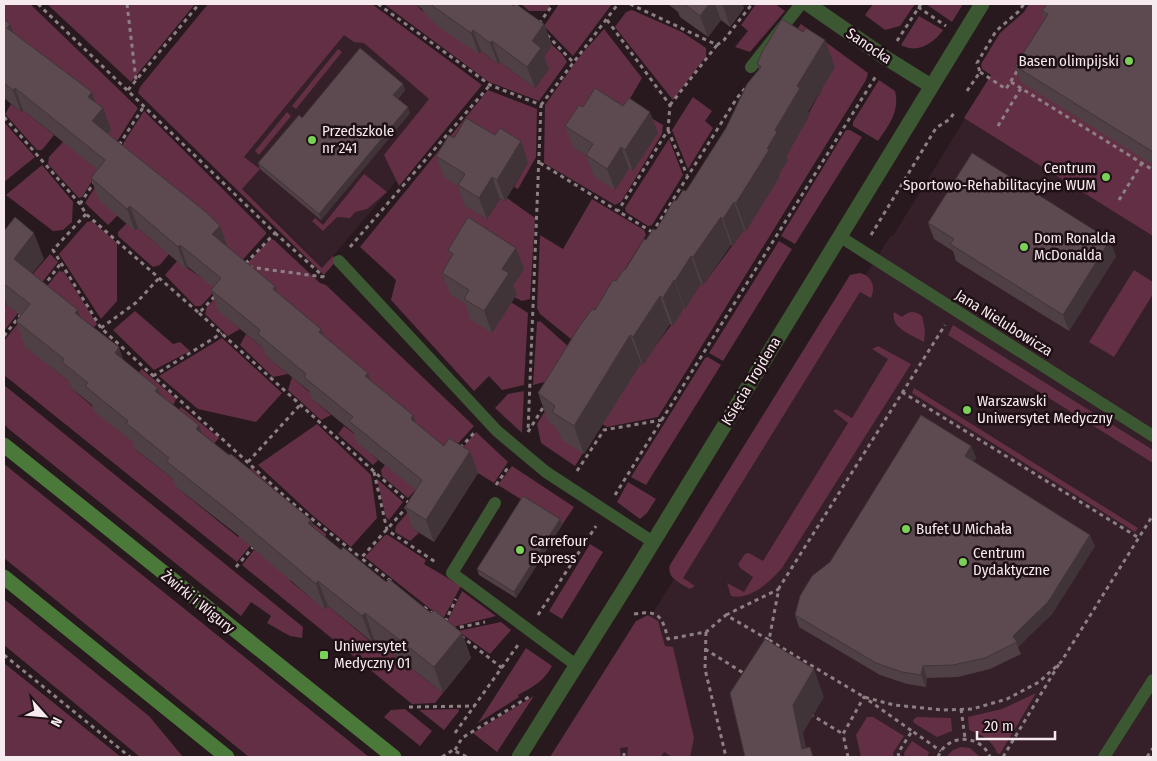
<svg xmlns="http://www.w3.org/2000/svg" width="1157" height="761" viewBox="0 0 1157 761" font-family="'Fira Sans Condensed',sans-serif">
	<style>
		.built { fill: #351f28 }
		.green { fill: #632f45 }
		.lines { fill: none; stroke-linecap: round; stroke-linejoin: round }
		.path { stroke: #8d8084; stroke-width: 3; stroke-dasharray: 4 4; stroke-linecap: butt }
		.service { stroke: #3c5832; stroke-width: 12 }
		.minor { stroke: #3c5832; stroke-width: 15 }
		.secondary { stroke: #4b793a; stroke-width: 15 }
		.wall { fill: #4f4045 }
		.shaded-wall { fill: #403438 }
		.building { fill: #5c4a50; stroke: #403438 }
		.poi-dot { fill: #79d157; stroke: #1e1015; stroke-width: 2 }
		.labels { text-anchor: middle; dominant-baseline: central; stroke-width: 5; stroke-linejoin: round; paint-order: stroke }
		.street-label { font-size: 15px; fill: #f6eaee; stroke: #1e1015 }
		.poi-label { font-size: 15px; fill: #f6eaee; stroke: #1e1015; text-anchor: start }
	</style>
	<rect width="100%" height="100%" fill="#28191e"/>
	<g class="built">
		<polygon points="222,4 356,4 474,89 323,268 150,98"/>
		<polygon points="1038,4 1153,4 1153,757 574,757 570,744 891,235 893,236 1034,6"/>
	</g>
	<g class="green">
		<polygon points="4,4 30,4 138,108 82,197 79,198 48,164 49,157 63,142 4,35"/>
		<polygon points="47,4 195,4 131,82"/>
		<polygon points="208,4 372,4 482,85 399,186 384,155 429,99 364,43 354,42 344,35 244,157 260,169 242,189 322,268 333,256 337,260 324,275 138,93 140,87"/>
		<polygon points="384,4 415,4 441,28 479,53 481,51 498,64 500,62 535,88 549,69 540,62 552,45 562,54 567,62 539,101 489,82"/>
		<polygon points="521,4 551,4 546,11 529,11"/>
		<polygon points="559,4 612,4 573,56 544,26"/>
		<polygon points="756,4 775,4 785,11 750,52 735,47 748,31 741,25"/>
		<polygon points="873,4 915,4 900,26 885,30 865,15"/>
		<polygon points="926,4 963,4 952,22"/>
		<polygon points="1029,4 1153,4 1153,236 964,118 991,75 982,69 981,64 1000,33 1024,12"/>
		<polygon points="632,10 682,32 706,48 706,56 673,100 615,27 626,12"/>
		<path d="M 919,16 L 943,30 C 933,44 917,54 901,45 Z"/>
		<path d="M 801,24 L 868,73 L 866,80 L 658,417 L 607,427 L 602,424 L 641,363 L 643,365 C 660,337 683,312 701,284 L 703,285 L 744,230 L 746,231 L 787,160 L 785,158 C 799,135 808,113 822,89 L 775,57 Z"/>
		<polygon points="604,29 642,78 618,119 601,165 615,190 629,168 633,171 641,112 663,125 662,134 621,202 615,205 544,163 545,105 580,56"/>
		<polygon points="338,49 342,52 296,109 292,106"/>
		<path d="M 879,80 L 895,91 C 900,111 889,125 878,141 L 853,126 L 853,122 Z"/>
		<polygon points="488,90 537,109 536,157 518,189 514,187 528,162 473,195 466,206 487,219 500,199 505,201 507,198 535,218 530,299 522,301 514,297 510,290 523,270 477,311 492,332 511,302 528,313 524,385 502,390 489,376 474,391 391,300 396,280 360,247"/>
		<polygon points="693,97 712,111 705,121 713,128 688,169 672,130"/>
		<polygon points="11,104 21,112 23,110 54,135 42,150 37,150 5,114"/>
		<polygon points="144,111 266,232 266,234 201,306 195,306 165,275 177,261 202,278 228,248 117,216 108,225 85,203"/>
		<polygon points="287,112 291,116 259,155 255,151"/>
		<polygon points="4,122 35,157 4,182"/>
		<polygon points="846,130 850,130 862,137 795,244 781,236"/>
		<polygon points="669,139 683,175 652,225 648,226 626,212 625,208"/>
		<polygon points="42,165 73,202 72,222 63,230 53,231 6,195"/>
		<polygon points="364,174 387,192 367,209 355,212 350,218 337,217 323,231 312,221 315,218 323,225"/>
		<polygon points="592,199 644,230 646,235 583,337 576,343 540,314 537,308 540,235 563,249"/>
		<polygon points="92,221 117,243 117,301 101,319 59,254 87,222"/>
		<polygon points="127,223 135,230 138,228 169,254 160,265 153,267 118,236 118,232"/>
		<polygon points="270,239 274,240 320,283 326,285 474,426 408,498 382,476 381,470 385,465 433,454 220,312 240,329 228,336 205,314 207,307"/>
		<polygon points="779,241 792,249 723,361 709,353"/>
		<polygon points="50,254 58,262 4,331 4,308"/>
		<polygon points="1134,270 1153,282 1153,294 1114,357 1089,342"/>
		<polygon points="59,271 64,272 97,324 94,327 85,321 78,329 26,347 74,385 71,388 138,446 136,450 178,483 176,487 238,537 267,501 248,469 252,468 287,501 237,562 4,375 4,341"/>
		<path d="M 860,273 C 872,276 876,287 871,298 L 860,292 L 683,578 L 695,586 L 690,589 C 681,583 666,578 670,565 L 850,275 Z"/>
		<polygon points="135,311 173,344 180,342 190,351 154,370 113,330"/>
		<path d="M 894,312 L 902,317 C 910,310 914,311 922,316 L 925,330 L 924,342 C 912,335 890,328 894,312 Z"/>
		<polygon points="540,321 570,348 556,379 533,385 537,322"/>
		<polygon points="953,325 1153,450 1153,463 948,335"/>
		<polygon points="246,334 268,352 266,356 288,374 273,377 240,345"/>
		<polygon points="222,338 282,393 256,422 198,409 159,376"/>
		<path d="M 878,346 L 911,364 L 782,568 C 770,582 750,601 731,596 L 727,583 L 744,592 L 753,577 L 740,568 L 738,564 L 745,554 L 749,553 L 763,561 L 848,423 L 833,411 L 836,409 L 852,418 L 888,359 L 872,349 Z"/>
		<polygon points="578,357 552,418 583,453 575,466 541,443 537,424"/>
		<polygon points="708,357 721,365 646,485 631,477 705,358"/>
		<polygon points="142,369 176,399 172,408 129,383"/>
		<polygon points="292,377 314,396 312,399 331,415 321,420 288,390"/>
		<polygon points="4,385 303,627 302,638 290,636 267,623 271,616 251,602 241,616 10,430 4,424"/>
		<polygon points="914,388 1138,528 1135,532 912,393"/>
		<polygon points="524,391 522,433 495,408 508,394"/>
		<polygon points="181,407 219,438 212,446 170,421"/>
		<polygon points="317,424 371,475 377,518 351,547 311,514 258,465"/>
		<polygon points="344,426 361,439 358,443 378,460 373,465 338,434"/>
		<polygon points="476,432 508,462 494,483 457,460 413,529 419,533 410,541 395,532 396,526"/>
		<polygon points="4,464 369,757 249,757 4,558"/>
		<polygon points="512,466 574,507 562,525 498,485"/>
		<polygon points="377,479 403,502 389,520 386,517"/>
		<polygon points="628,482 656,499 647,513 640,519 617,502"/>
		<polygon points="290,505 326,534 325,540 290,581 325,609 328,606 371,642 374,639 443,693 435,703 412,704 242,565"/>
		<polygon points="385,535 388,535 426,560 424,564 461,586 443,619 365,557"/>
		<polygon points="590,544 603,552 562,619 549,611"/>
		<polygon points="462,591 496,616 453,627 447,622"/>
		<polygon points="4,599 149,716 183,757 140,757 4,645"/>
		<polygon points="648,615 658,621 665,646 673,647 694,738 690,757 672,757 664,752 661,757 627,757 628,747 620,748 621,757 550,757 636,621"/>
		<polygon points="501,622 511,630 490,654 458,631"/>
		<path d="M 526,648 L 552,666 C 544,681 533,687 518,695 L 519,697 L 478,723 Z"/>
		<polygon points="4,663 121,757 4,757"/>
		<path d="M 1036,693 L 1000,754 L 997,753 C 993,741 981,734 969,730 L 968,717 L 1002,709 Z"/>
		<polygon points="534,696 497,752 473,733"/>
		<polygon points="405,709 432,731 420,746 384,717 391,710"/>
		<polygon points="458,709 459,711 444,730 419,710"/>
		<polygon points="867,717 873,717 904,736 893,753 894,757 861,757 856,735"/>
		<polygon points="917,717 951,718 952,731 937,737 914,723 913,720"/>
		<polygon points="912,741 929,752 927,757 905,757 904,753"/>
		<polygon points="961,747 970,748 980,757 946,757 953,750"/>
	</g>
	<g class="lines">
		<g class="path">
			<polyline points="38,4 275,233 244,265"/>
			<polyline points="127,4 136,80"/>
			<polyline points="378,4 490,85 541,105 528,432"/>
			<polyline points="630,4 717,45 724,40 752,4"/>
			<polyline points="918,7 946,26"/>
			<polyline points="607,20 670,105 668,130 618,211"/>
			<polyline points="539,24 553,4"/>
			<polyline points="547,35 573,62"/>
			<polyline points="897,41 921,4"/>
			<polyline points="980,72 1006,89 1019,68"/>
			<polyline points="1011,82 1153,170"/>
			<polyline points="128,90 199,4"/>
			<polyline points="967,91 980,72 977,63 996,31 1018,12 1024,4"/>
			<polyline points="541,105 618,4"/>
			<polyline points="670,105 717,45"/>
			<polyline points="4,117 80,204 86,214 199,313 216,295"/>
			<polyline points="998,126 1021,88"/>
			<polyline points="668,130 687,175"/>
			<polyline points="119,145 144,106"/>
			<polyline points="540,163 652,232"/>
			<polyline points="1119,200 1142,163"/>
			<polyline points="80,204 95,181"/>
			<polyline points="86,214 53,250 101,328 291,502 361,558"/>
			<polyline points="275,233 323,276"/>
			<polyline points="652,233 737,98 748,85"/>
			<polyline points="871,235 936,128 950,119 954,113"/>
			<polyline points="350,247 490,85"/>
			<polyline points="249,267 324,277 326,279"/>
			<polyline points="43,287 61,263"/>
			<polyline points="199,313 410,504"/>
			<polyline points="101,328 137,302 159,278"/>
			<polyline points="4,336 22,313"/>
			<polyline points="153,376 222,333"/>
			<polyline points="902,392 1139,538"/>
			<polyline points="528,432 544,406"/>
			<polyline points="460,448 474,433"/>
			<polyline points="248,462 300,405"/>
			<polyline points="577,471 604,430 662,420"/>
			<polyline points="374,472 387,530 437,563"/>
			<polyline points="496,485 509,466"/>
			<polyline points="615,495 876,76"/>
			<polyline points="236,567 254,546"/>
			<polyline points="391,581 361,558 407,507"/>
			<polyline points="424,607 434,615"/>
			<path d="M 634,614 C 659,610 662,616 668,639 L 706,632 L 726,615 L 769,640 L 779,588 L 945,325"/>
			<polyline points="538,615 596,526"/>
			<polyline points="726,615 779,589"/>
			<polyline points="445,622 456,599"/>
			<polyline points="452,629 485,622"/>
			<polyline points="706,632 705,669 726,757"/>
			<polyline points="461,636 502,668"/>
			<polyline points="769,640 864,697 894,705 943,710 972,709 1007,699 1039,682 1061,662 1153,515"/>
			<polyline points="705,649 745,674"/>
			<polyline points="4,655 130,757"/>
			<polyline points="409,707 475,706"/>
			<polyline points="961,709 965,738"/>
			<polyline points="810,714 843,734"/>
			<polyline points="455,733 518,645"/>
			<polyline points="455,750 462,738 532,695"/>
			<polyline points="442,757 453,750 467,757"/>
			<polyline points="624,757 624,752"/>
			<polyline points="848,757 843,734 864,697 912,731"/>
			<polyline points="899,757 898,753 912,731 941,751"/>
			<path d="M 938,757 C 947,733 981,734 990,757"/>
			<polyline points="1003,757 1059,664"/>
			<polyline points="1147,757 1153,748"/>
		</g>
		<g class="service">
			<polyline points="751,67 801,4"/>
			<polyline points="839,236 1153,436"/>
			<polyline points="339,261 497,431 546,472 653,542"/>
			<polyline points="495,503 452,573 576,665"/>
			<polyline points="1104,757 1153,680"/>
		</g>
		<g class="minor">
			<polyline points="808,4 886,58 931,86"/>
			<polyline points="519,757 630,580 982,4"/>
		</g>
		<g class="secondary">
			<polyline points="4,445 394,757"/>
			<polyline points="4,577 227,757"/>
		</g>
	</g>
	<g class="wall">
		<polygon points="415,4 510,4 544,24 552,45 544,56 549,69 535,88 500,62 498,64 481,51 479,54 440,28 424,13 422,9"/>
		<polygon points="668,4 742,4 744,8 730,27 721,20 708,37 680,17 678,12"/>
		<polygon points="1153,4 1153,165 1021,82 1015,66 1045,18 1042,11"/>
		<polygon points="4,19 13,32 96,103 111,130 108,134 220,226 228,247 278,293 321,329 324,337 371,380 413,415 417,424 444,446 478,473 434,542 413,529 405,507 416,490 357,443 354,433 312,399 309,391 266,356 262,347 219,312 211,290 214,288 188,267 186,269 138,228 135,231 99,200 91,178 98,170 23,110 21,112 4,98"/>
		<polygon points="757,64 835,67 808,112 810,115 786,156 788,160 778,175 779,178 746,231 744,230 733,246 731,245 703,285 701,284 685,309 684,308 673,326 670,324 643,365 641,363 584,454 562,440 557,428 548,421 538,393 616,281 625,270 646,240 656,230 676,201 686,191 726,128 759,70"/>
		<polygon points="403,84 405,90 398,99 410,113 321,220 260,169 258,163 302,118"/>
		<polygon points="583,107 658,133 633,171 629,168 615,190 594,176 586,155 573,147 565,126"/>
		<polygon points="495,135 521,141 528,162 505,201 500,199 487,219 465,206 458,186 444,177 436,156"/>
		<polygon points="928,223 1116,256 1069,331 956,261 953,251 934,239"/>
		<polygon points="4,231 44,259 32,273 78,310 80,317 124,361 158,388 160,395 202,434 311,520 314,528 341,550 386,582 462,633 471,658 443,693 374,639 372,642 328,606 325,610 239,536 176,487 173,479 135,449 133,442 95,412 92,405 71,388 69,381 25,347 16,321 20,315 7,305 4,308"/>
		<polygon points="516,248 524,269 513,285 517,294 492,333 471,320 466,304 450,294 442,273 451,258 448,250"/>
		<polygon points="971,446 976,458 973,461 1095,546 1052,614 1018,647 1021,654 990,669 958,677 927,678 926,687 907,684 880,675 799,627 795,615"/>
		<polygon points="560,519 562,525 516,598 479,575 477,569"/>
	</g>
	<g class="shaded-wall">
		<polygon points="709,4 715,4 721,20 708,37 700,16"/>
		<polygon points="724,4 742,4 744,8 730,27 723,6"/>
		<polygon points="10,24 18,46 7,28"/>
		<polygon points="544,24 552,45 544,56 549,69 535,88 527,67 532,41"/>
		<polygon points="473,30 481,51 479,54 471,33"/>
		<polygon points="825,40 835,67 808,112 810,115 786,156 788,160 778,175 779,178 746,231 736,203 767,149 775,130 797,86"/>
		<polygon points="492,41 500,62 498,64 490,43"/>
		<polygon points="403,84 405,90 396,101 393,95"/>
		<polygon points="15,88 23,110 21,112 13,90"/>
		<polygon points="92,92 99,113 103,108 111,130 100,143 92,121 88,97"/>
		<polygon points="408,107 410,113 321,220 319,214"/>
		<polygon points="650,112 658,133 633,171 625,150"/>
		<polygon points="521,141 528,162 505,201 497,180"/>
		<polygon points="621,147 629,168 615,190 607,169"/>
		<polygon points="492,177 500,199 487,219 479,198"/>
		<polygon points="734,202 744,230 733,246 723,219"/>
		<polygon points="130,206 138,228 135,231 127,209"/>
		<polygon points="721,217 731,245 703,285 693,257"/>
		<polygon points="220,226 228,248 212,234"/>
		<polygon points="34,233 44,259 23,285 14,259"/>
		<polygon points="1110,240 1116,256 1069,331 1063,315"/>
		<polygon points="180,245 188,267 186,269 178,247"/>
		<polygon points="516,248 524,269 513,285 517,294 492,333 484,311 502,269"/>
		<polygon points="691,256 701,284 685,309 675,281"/>
		<polygon points="674,280 684,308 673,326 663,298"/>
		<polygon points="275,286 283,308 273,289"/>
		<polygon points="660,296 670,324 643,365 633,337"/>
		<polygon points="4,297 7,305 4,308"/>
		<polygon points="78,310 87,336 75,313"/>
		<polygon points="321,329 329,351 319,332"/>
		<polygon points="630,335 641,363 584,454 574,426"/>
		<polygon points="119,347 128,373 115,353"/>
		<polygon points="368,373 376,395 365,376"/>
		<polygon points="158,388 167,414 155,391"/>
		<polygon points="413,415 421,437 411,419"/>
		<polygon points="199,425 208,451 196,429"/>
		<polygon points="971,446 976,458 969,468 965,456"/>
		<polygon points="470,451 478,473 434,542 426,520"/>
		<polygon points="560,519 562,525 516,598 514,592"/>
		<polygon points="311,520 321,545 308,523"/>
		<polygon points="1090,535 1095,546 1052,614 1018,647 1013,636"/>
		<polygon points="318,581 328,606 325,610 316,584"/>
		<polygon points="365,613 374,639 372,642 362,616"/>
		<polygon points="462,633 471,658 443,693 434,667"/>
		<polygon points="923,666 927,678 926,687 921,675"/>
		<polygon points="814,669 824,697 803,733 808,757 802,749 793,705"/>
	</g>
	<g class="building">
		<polygon points="430,4 510,4 514,6 516,4 544,24 532,41 541,48 527,67 492,41 490,43 473,30 471,33"/>
		<polygon points="684,4 709,4 700,16"/>
		<polygon points="1047,4 1153,4 1153,152 1015,66 1048,14 1042,11"/>
		<polygon points="4,19 10,24 7,28 92,92 88,97 103,108 92,121 206,212 220,226 212,234 275,286 273,289 321,329 319,332 368,373 365,376 413,415 411,419 444,446 449,438 470,451 426,520 405,507 422,480 349,421 353,417 304,377 306,374 258,334 260,330 211,290 221,278 180,245 178,247 130,206 127,209 91,178 105,160 15,88 13,90 4,83"/>
		<polygon points="782,19 803,32 806,28 825,40 797,86 800,88 775,130 777,132 767,149 769,150 736,203 734,202 723,219 721,217 693,257 691,256 675,281 674,280 663,298 660,296 633,337 630,335 574,426 552,412 555,406 538,393 579,327 592,309 595,310 613,280 616,281 624,269 625,270 644,239 646,240 653,229 656,230 674,200 676,201 683,190 686,191 726,128 747,84 761,67 757,64 762,52"/>
		<polygon points="360,48 403,84 393,95 408,107 319,214 258,163 299,115 302,118"/>
		<polygon points="595,88 623,106 629,98 650,112 625,150 621,147 607,169 586,155 593,144 565,126 579,105 583,107"/>
		<polygon points="466,118 495,135 500,128 521,141 497,180 492,177 479,198 458,185 465,174 436,156 449,135 454,138"/>
		<polygon points="972,153 1110,240 1063,315 950,244 954,239 928,223"/>
		<polygon points="15,217 34,233 14,259 78,310 75,313 119,347 115,353 158,388 155,391 199,425 196,429 229,455 231,454 311,520 308,523 341,550 343,547 386,582 389,579 431,613 434,610 462,633 434,667 365,613 362,616 318,581 316,584 229,511 166,461 169,458 126,423 128,421 85,386 88,383 62,362 64,359 16,321 30,304 4,284 4,231"/>
		<polygon points="468,217 516,248 502,269 509,273 484,311 464,299 469,290 442,273 453,254 448,250"/>
		<polygon points="921,415 971,446 965,456 1090,535 1048,602 1013,636 1017,642 985,658 953,665 923,666 921,675 902,672 876,663 795,615 800,596 812,576 830,562"/>
		<polygon points="523,496 560,519 514,592 477,569"/>
		<polygon points="765,639 814,669 793,705 802,749 810,747 813,757 745,757 730,693"/>
	</g>
	<g class="poi-dot">
		<circle cx="1129" cy="61" r="5"/>
		<circle cx="312" cy="140" r="5"/>
		<circle cx="1106" cy="177" r="5"/>
		<circle cx="1024" cy="247" r="5"/>
		<circle cx="967" cy="410" r="5"/>
		<circle cx="906" cy="529" r="5"/>
		<circle cx="520" cy="550" r="5"/>
		<circle cx="963" cy="562" r="5"/>
		<rect x="319" y="650" width="10" height="10" rx="2.5"/>
	</g>
	<g class="labels">
		<g class="street-label">
			<text transform="translate(869 46) rotate(34)">Sanocka</text>
			<text transform="translate(1004 323) rotate(32)">Jana Nielubowicza</text>
			<text transform="translate(751 381) rotate(-59)">Księcia Trojdena</text>
			<text transform="translate(198 602) rotate(39)">Żwirki i Wigury</text>
		</g>
		<g class="poi-label">
			<text x="1119" y="61" text-anchor="end">Basen olimpijski</text>
			<text x="322" y="131">Przedszkole<tspan x="322" dy="17">nr 241</tspan></text>
			<text x="1096" y="168" text-anchor="end">Centrum<tspan x="1096" dy="17">Sportowo-Rehabilitacyjne WUM</tspan></text>
			<text x="1034" y="238">Dom Ronalda<tspan x="1034" dy="17">McDonalda</tspan></text>
			<text x="977" y="401">Warszawski<tspan x="977" dy="17">Uniwersytet Medyczny</tspan></text>
			<text x="916" y="529">Bufet U Michała</text>
			<text x="530" y="541">Carrefour<tspan x="530" dy="17">Express</tspan></text>
			<text x="973" y="553">Centrum<tspan x="973" dy="17">Dydaktyczne</tspan></text>
			<text x="334" y="646">Uniwersytet<tspan x="334" dy="17">Medyczny 01</tspan></text>
		</g>
	</g>
	<rect width="1157" height="761" fill="none" stroke="#f6eaee" stroke-width="10"/>
	<g transform="translate(45 716) rotate(117)" stroke="#1e1015" stroke-width="4" paint-order="stroke">
	<path d="M0-4L9 19L0 12L-9 19Z" fill="#f6eaee"/>
	<text y="-8" font-size="14" font-weight="bold" text-anchor="middle" fill="#f6eaee">N</text>
	</g>
	<path d="M977 731v8h78v-8" fill="none" stroke="#f6eaee" stroke-width="2.5"/>
	<text x="984" y="731" font-size="15" fill="#f6eaee" stroke="#1e1015" stroke-width="4" paint-order="stroke">20 m</text>
</svg>
